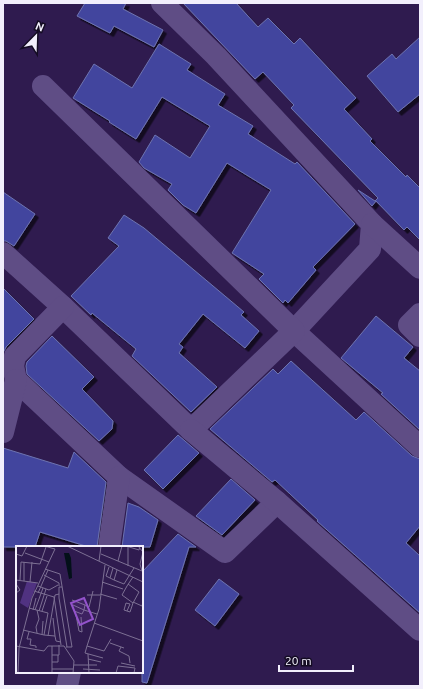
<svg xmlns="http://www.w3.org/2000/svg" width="423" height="689" viewBox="0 0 423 689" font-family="Ubuntu,sans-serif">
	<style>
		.building { fill: #43449e; stroke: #6d74b0; filter: url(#shadow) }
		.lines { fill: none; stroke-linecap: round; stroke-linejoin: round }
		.minor { stroke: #5f4d85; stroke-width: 22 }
		.inset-road { fill: none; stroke: #7d7094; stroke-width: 1 }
		.view { fill: #9353cb; fill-opacity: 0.15; stroke: #9353cb; stroke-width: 2 }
		.inset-edge { fill: none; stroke: #f2effc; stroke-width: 2 }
	</style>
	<defs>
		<filter id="shadow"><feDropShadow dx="3.5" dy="3.5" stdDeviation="0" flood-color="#0009"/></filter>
	</defs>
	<rect width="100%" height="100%" fill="#2f1b4f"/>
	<g class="building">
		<polygon points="85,3 126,3 123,9 163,30 154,47 114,26 110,33 77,16"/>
		<polygon points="183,3 236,3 258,27 268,18 294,44 300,38 356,98 344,109 372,139 370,141 406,177 407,175 420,188 420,240 407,227 404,230 376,201 372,206 358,190 375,201 378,198 291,108 294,105 263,72 255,79"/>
		<polygon points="420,37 420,94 398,112 367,76 392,54 396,59"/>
		<polygon points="159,44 191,64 187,70 225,94 218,105 253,126 248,134 295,164 297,162 355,224 313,267 316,270 288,303 285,300 283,303 259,279 264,274 232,253 271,190 227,163 196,213 183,205 168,190 172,184 144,168 139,162 155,135 190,158 210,126 162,97 136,139 109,122 110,121 73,98 94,64 132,88"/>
		<polygon points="3,192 35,214 14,246 6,241 3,241"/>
		<polygon points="124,215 144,228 244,312 241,315 259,331 245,348 203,314 179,344 183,347 179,353 217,387 191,412 132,356 136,349 92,313 91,315 71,296 119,246 108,238"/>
		<polygon points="3,288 34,319 6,347 3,353"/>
		<polygon points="376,316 413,347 404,358 420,371 420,430 381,394 383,393 341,358"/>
		<polygon points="52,336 94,377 82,389 113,421 112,429 99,441 27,374 26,366 27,362"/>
		<polygon points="291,361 356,420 364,412 412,456 420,459 420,526 406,543 420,556 420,613 317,521 318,520 275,480 272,482 210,429 273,369 278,374"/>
		<polygon points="178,435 199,453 163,489 144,470"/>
		<polygon points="3,448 68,468 74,452 106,482 97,547 89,547 40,532 35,547 3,547"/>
		<polygon points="231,479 255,500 222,535 196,516"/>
		<polygon points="128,503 139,507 158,520 150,547 122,547"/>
		<polygon points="178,534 196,547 189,547 147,683 142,682 142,572"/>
		<polygon points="219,579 239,594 215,626 195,610"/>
	</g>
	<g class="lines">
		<g class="minor">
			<polyline points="162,3 216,56 372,224 370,249 294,331 420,447"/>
			<polyline points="372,224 420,268"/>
			<polyline points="3,253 63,307 191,430 294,331 43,86"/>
			<polyline points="63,307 15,356 13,366 16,380 119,477 225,552 277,502"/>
			<polyline points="420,314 409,325 420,336"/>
			<polyline points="191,430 277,502 420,630"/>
			<polyline points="3,432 16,380"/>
			<polyline points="109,547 119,477"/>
			<polyline points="67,686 70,672"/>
		</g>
	</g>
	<g transform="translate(16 546)">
		<rect width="127" height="127" fill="#2f1b4f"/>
		<path d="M 11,35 L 21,37 L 12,62 L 4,57 Z" fill="#503281"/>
		<path d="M 48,7 L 53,7 L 55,12 L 56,32 L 53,33 Z" fill="#031019"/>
		<path class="inset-road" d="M 51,0 L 127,36M 110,0 L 123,4 L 124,0M 122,0 L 127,6 L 124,18 L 126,25M 9,7 L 33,16M 0,8 L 6,10 L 11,0M 85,8 L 126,25M 83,15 L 85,0M 102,15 L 106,0M 89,19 L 83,63 L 71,100 L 88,105 L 95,93M 112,20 L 112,1M 93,21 L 90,30 L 94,32M 97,22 L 94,32 L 98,34 L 101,24M 29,23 L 44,28 L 56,101 L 50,101M 28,29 L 43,37 L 43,40M 0,34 L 22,37M 4,34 L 5,16 L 24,18 L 30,1M 98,34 L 108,38 L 118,22M 8,35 L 8,16M 14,36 L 16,16M 86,36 L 107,43M 0,38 L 4,44 L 0,47M 112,38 L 123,46 L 117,57 L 106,49 L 111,40 L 117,31M 22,40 L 33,44 L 42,39M 46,41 L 43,41 L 43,52 L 51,101M 18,45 L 38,51 L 45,99M 22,47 L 32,24M 84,48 L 101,53M 71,49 L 84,49M 56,54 L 69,59 L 68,64 L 81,68M 117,56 L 126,60 L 127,56M 114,58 L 111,65 L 114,66 L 117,57M 57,59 L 68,64 L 66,68 L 58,65M 69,59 L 73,61 L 77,45M 13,62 L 32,67 L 28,89 L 39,90 L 40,95 L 45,96M 17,64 L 20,52M 19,64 L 27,42M 21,64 L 23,73 L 20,81 L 21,87M 23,65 L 30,43M 26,65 L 31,50M 111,65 L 108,64 L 110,57 L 114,58M 60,69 L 63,85 L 66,86 L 65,71M 37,72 L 39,90M 78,77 L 127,95M 7,84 L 28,89M 13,86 L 11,93 L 15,93 L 14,99 L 20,100 L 20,102M 26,89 L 27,75M 32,90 L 39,49 L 43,48M 94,97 L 108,102M 0,100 L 28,105 L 32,100 L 48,100 L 58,115 L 57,127M 36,100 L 36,127M 71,100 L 69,107 L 87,112M 105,101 L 103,105 L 113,110 L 114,117M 72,108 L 73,127M 36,109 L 43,109 L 43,99M 72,113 L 85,116M 36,116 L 42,116 L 42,109M 105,117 L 119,120M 58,119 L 81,119M 36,123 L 57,123M 67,123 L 84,124M 2,127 L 3,102 L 16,52 L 39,3 L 28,0M 100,127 L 102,120 L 119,122 L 118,127"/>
		<path class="view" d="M 68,52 L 77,73 L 64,79 L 55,57 Z"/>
		<rect width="127" height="127" class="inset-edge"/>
	</g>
	<rect width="423" height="689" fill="none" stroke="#f2effc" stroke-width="8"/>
	<g transform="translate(36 36) rotate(23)" stroke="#140c23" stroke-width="3" paint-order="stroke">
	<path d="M0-3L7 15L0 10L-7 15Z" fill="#f2effc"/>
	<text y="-6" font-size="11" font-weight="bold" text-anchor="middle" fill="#f2effc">N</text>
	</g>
	<path d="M279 665v6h74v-6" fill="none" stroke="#f2effc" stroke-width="2"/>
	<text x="285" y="665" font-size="12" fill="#f2effc" stroke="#140c23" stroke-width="3" paint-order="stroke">20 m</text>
</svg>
